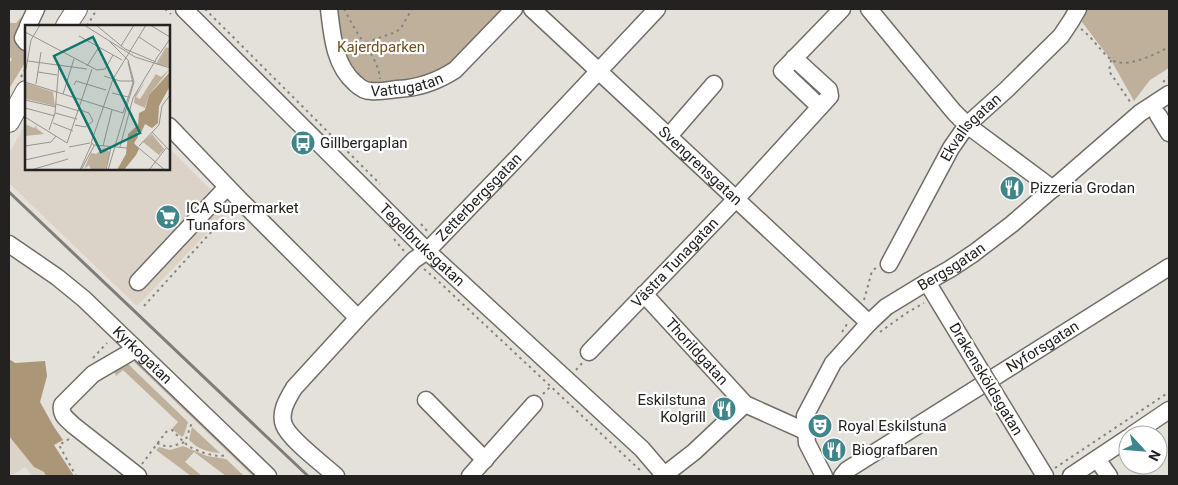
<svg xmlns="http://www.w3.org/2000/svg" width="1178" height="485" viewBox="0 0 1178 485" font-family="Roboto,sans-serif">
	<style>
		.built { fill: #dcd3c8 }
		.green { fill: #bfb09b }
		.water { fill: #ab9677 }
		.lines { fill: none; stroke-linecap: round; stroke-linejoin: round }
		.minor-casing { stroke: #716d68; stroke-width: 19 }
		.major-casing { stroke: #716d68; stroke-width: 22 }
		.path { stroke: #878480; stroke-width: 2; stroke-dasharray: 2.5 4; stroke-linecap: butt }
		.minor { stroke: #fff; stroke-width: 16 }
		.major { stroke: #fff; stroke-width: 20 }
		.rail { stroke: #7f7d79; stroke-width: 3 }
		.minor-bridge-casing { stroke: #716d68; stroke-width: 19; stroke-linecap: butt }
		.minor-bridge { stroke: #fff; stroke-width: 16 }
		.labels { text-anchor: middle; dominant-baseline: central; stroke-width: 4.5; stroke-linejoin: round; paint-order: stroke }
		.park-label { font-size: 15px; fill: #71511d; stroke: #fff }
		.street-label { font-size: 15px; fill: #232220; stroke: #fff }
		.poi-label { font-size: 15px; fill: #232220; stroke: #fff; text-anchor: start }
		.inset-road { fill: none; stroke: #979490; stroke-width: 1 }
		.view { fill: #0f766e; fill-opacity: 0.15; stroke: #0f766e; stroke-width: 2.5 }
		.inset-edge { fill: none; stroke: #232220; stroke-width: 2.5 }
	</style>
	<rect width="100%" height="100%" fill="#e4e0da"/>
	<g class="built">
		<polygon points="26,123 26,169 169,169 169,148 230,209 137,306 9,183 9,154"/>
		<polygon points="9,436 34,467 44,472 46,476 32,476 25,467 11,476 9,476"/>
	</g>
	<g class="green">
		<polygon points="29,9 31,9 16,31 13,39 26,53 26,61 9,89 9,64 12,59 9,57 9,22 12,23 16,23"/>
		<polygon points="333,9 507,9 454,65 428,78 368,87 342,63"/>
		<polygon points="1087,9 1169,9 1169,68 1150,80 1134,101 1111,60 1082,22"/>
		<polygon points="138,359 259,476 253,476 134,362"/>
		<polygon points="126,362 188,422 184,435 182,437 172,429 178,422 123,370 116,376 114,371 115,368"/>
		<path d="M 192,427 L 220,453 C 207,452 198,449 189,440 Z"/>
		<polygon points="183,446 207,456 226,459 244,476 226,476 194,452 185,462 202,476 191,476 156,450 159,447 170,450"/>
	</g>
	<polygon class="water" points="9,359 15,363 45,361 47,376 40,402 54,427 63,440 54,445 74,476 46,476 44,472 34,467 9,436"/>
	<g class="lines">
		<defs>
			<g id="minor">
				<path id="s1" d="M 184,9 L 427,251 L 642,449 L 665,476"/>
				<path id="s2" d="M 329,9 C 332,34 334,65 355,83 C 359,87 365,91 371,91 C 380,92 389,90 398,89 C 418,88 438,81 455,70 L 514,9"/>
				<path id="s3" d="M 532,9 L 869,323"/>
				<polyline points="869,9 954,112 967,125 1053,189"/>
				<polyline points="28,26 36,9"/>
				<polyline points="26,31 23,38 26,42"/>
				<polyline points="820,107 782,71 842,9"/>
				<polyline points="1158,115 1169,133"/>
				<polyline points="169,126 240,200 358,318"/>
				<polyline points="669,136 714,84"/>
				<path id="s4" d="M 9,244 L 57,277 L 84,299 L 268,476"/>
				<path id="s5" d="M 889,264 L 951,148 L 967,125 L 1006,90 L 1061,36 L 1071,21 L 1078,9"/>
				<polyline points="138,282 227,187"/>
				<polyline points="927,282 979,368"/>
				<path id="s6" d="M 644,294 L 745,404 L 805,431"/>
				<path d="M 136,349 L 93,374 L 62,405 C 60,415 67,419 73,425 L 138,476"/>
				<path id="s7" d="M 589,352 L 736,199 L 830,96 L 829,90 L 794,58"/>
				<polyline points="995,394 1045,476"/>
				<polyline points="426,400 485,460"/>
				<polyline points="1132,435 1169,410"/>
				<polyline points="1097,459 1109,476"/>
				<path id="s8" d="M 336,476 C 324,465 289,439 284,425 C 279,412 288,398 294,388 L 358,318 L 414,260 L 427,251 L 517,158 L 657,9"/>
				<polyline points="470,476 534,404"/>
				<polyline points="663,476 694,452 745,404"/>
				<path id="s9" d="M 824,476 L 807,443 L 805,416 L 833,363 L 869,323 L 886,307 L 927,282 L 950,269 L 974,253 L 1012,224 L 1140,113 L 1169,94"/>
				<path id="s10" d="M 842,476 L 847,470 L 1169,267"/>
				<polyline points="1071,476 1128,438"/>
			</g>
			<g id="major">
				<polyline points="66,26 77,9"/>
				<polyline points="9,122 26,91"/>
			</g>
		</defs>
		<use href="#minor" class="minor-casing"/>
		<use href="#major" class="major-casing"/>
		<g class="path">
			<polyline points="165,9 171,14"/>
			<polyline points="205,9 380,184"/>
			<path d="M 344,9 C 349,18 354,28 360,37 C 368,50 379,63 380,79"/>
			<polyline points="87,26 97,9"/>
			<path d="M 1081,29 C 1092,37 1099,49 1109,58 C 1124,71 1155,54 1169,47"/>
			<polyline points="351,54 364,43 396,32 401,28 412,9"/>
			<polyline points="1111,60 1109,71 1131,103"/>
			<polyline points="21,77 26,68"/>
			<polyline points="1163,82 1169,77"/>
			<polyline points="421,224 428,232"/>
			<polyline points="394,239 404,251"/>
			<polyline points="424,269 436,279 642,472"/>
			<polyline points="864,300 872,271 876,268"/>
			<polyline points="144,306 232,209"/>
			<polyline points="842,332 849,321"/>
			<polyline points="880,332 908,312 924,303"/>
			<polyline points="93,358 107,343"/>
			<polyline points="576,370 583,362"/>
			<polyline points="543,394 550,387"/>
			<polyline points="69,439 59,445 76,476"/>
			<path d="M 157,443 C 169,449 172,446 185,442 L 192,422"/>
			<path d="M 142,464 L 166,432 L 172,430 C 178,436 183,442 190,447 C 199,452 217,458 226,455"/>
			<polyline points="1055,468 1169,392"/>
		</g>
		<use href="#minor" class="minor"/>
		<use href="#major" class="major"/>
		<polyline class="rail" points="9,192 308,476"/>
		<defs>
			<polyline id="minor-bridge" points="979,368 995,394"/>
		</defs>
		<use href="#minor-bridge" class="minor-bridge-casing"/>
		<use href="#minor-bridge" class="minor-bridge"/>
	</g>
	<defs>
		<symbol id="bus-disc" viewBox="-11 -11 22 22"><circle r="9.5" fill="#3e868a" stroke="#fff"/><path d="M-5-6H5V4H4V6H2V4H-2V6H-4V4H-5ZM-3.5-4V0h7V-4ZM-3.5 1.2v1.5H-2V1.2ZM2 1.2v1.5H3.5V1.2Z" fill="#fff"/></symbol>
		<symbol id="restaurant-disc" viewBox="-11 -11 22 22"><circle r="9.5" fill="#3e868a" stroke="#fff"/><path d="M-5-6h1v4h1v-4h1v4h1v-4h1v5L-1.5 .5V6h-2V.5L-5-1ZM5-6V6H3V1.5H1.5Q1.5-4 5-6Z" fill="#fff"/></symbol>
		<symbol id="supermarket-disc" viewBox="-11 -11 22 22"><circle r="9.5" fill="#3e868a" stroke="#fff"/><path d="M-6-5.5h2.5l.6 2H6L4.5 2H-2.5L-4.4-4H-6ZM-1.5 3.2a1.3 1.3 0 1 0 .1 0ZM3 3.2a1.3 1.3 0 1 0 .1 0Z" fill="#fff"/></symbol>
		<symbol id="theatre-disc" viewBox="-11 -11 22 22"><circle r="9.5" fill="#3e868a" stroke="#fff"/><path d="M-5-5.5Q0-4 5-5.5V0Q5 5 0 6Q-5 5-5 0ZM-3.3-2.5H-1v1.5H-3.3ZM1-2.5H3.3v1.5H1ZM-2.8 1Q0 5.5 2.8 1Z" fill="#fff"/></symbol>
	</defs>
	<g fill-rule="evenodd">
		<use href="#bus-disc" x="289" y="129" width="28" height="28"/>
		<use href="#restaurant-disc" x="998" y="174" width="28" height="28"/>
		<use href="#supermarket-disc" x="154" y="203" width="28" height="28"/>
		<use href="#restaurant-disc" x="710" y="395" width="28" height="28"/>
		<use href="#theatre-disc" x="806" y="412" width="28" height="28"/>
		<use href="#restaurant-disc" x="820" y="436" width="28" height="28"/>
	</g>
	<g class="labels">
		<g class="park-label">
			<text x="381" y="47">Kajerdparken</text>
		</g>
		<g class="street-label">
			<text stroke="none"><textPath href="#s2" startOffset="135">Vattugatan</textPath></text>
			<text stroke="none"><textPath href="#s5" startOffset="160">Ekvallsgatan</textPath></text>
			<text stroke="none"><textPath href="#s3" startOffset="230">Svengrensgatan</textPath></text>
			<text stroke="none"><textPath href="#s8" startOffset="379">Zetterbergsgatan</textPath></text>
			<text stroke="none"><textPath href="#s1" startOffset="335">Tegelbruksgatan</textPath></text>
			<text stroke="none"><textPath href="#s7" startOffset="124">Västra Tunagatan</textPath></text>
			<text stroke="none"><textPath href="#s9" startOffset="278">Bergsgatan</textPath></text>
			<text stroke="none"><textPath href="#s10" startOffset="239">Nyforsgatan</textPath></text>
			<text stroke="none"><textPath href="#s6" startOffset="78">Thorildgatan</textPath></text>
			<text stroke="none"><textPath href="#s4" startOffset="174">Kyrkogatan</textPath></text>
			<text transform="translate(986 379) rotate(59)">Drakensköldsgatan</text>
		</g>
		<g class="poi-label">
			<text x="320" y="143">Gillbergaplan</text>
			<text x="1030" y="188">Pizzeria Grodan</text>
			<text x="186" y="208">ICA Supermarket<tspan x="186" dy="17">Tunafors</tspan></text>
			<text x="706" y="400" text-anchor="end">Eskilstuna<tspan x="706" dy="17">Kolgrill</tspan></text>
			<text x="838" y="426">Royal Eskilstuna</text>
			<text x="852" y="450">Biografbaren</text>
		</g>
	</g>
	<g transform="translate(25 25)">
		<rect width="145" height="145" fill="#e4e0da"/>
		<path d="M 141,22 L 145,24 L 145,42 L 131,39 ZM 145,44 L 124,70 L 120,83 L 109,78 L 110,70 L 120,57 L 111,72 L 115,74 L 131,49 L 136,52 ZM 1,58 L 28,67 L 30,81 L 1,74 ZM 0,99 L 9,103 L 12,100 L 11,103 L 19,109 L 0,111 ZM 127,109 L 139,124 L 134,130 L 118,117 ZM 79,123 L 85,124 L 80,124 L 85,127 L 80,145 L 66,145 L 64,140 L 59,144 L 66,128 L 71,129 Z" fill="#bfb09b"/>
		<path d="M 145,47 L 145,61 L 134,81 L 133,98 L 127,103 L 120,99 L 116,108 L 112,107 L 113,112 L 109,118 L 114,124 L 111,130 L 99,145 L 92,145 L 101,129 L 103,109 L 113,100 L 114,88 L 120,85 L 124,70 Z" fill="#ab9677"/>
		<path class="inset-road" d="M 59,0 L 110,32 L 145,43M 71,0 L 100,24 L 131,37M 125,0 L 145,12M 0,7 L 72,45 L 80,44 L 88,30M 54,11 L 97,35M 114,12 L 135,26M 96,21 L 109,0M 131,34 L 145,14M 3,36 L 62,44M 62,41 L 74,22M 1,44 L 6,15 L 15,0M 13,47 L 32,50M 79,51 L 95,56 L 108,56M 0,57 L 98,88 L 108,58 L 103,37M 11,59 L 16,27M 49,60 L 51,56 L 81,65M 87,68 L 103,72M 38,69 L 49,34M 0,75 L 31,82M 31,79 L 54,86M 0,83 L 30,91M 30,88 L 52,94M 0,92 L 42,118 L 67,44M 28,98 L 48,106M 50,100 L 60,102 L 68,96 L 64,88 L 55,85M 24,105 L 30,88 L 34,39M 127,107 L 145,126M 66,118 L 88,54 L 121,0M 69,120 L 102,123M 110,120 L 140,145M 0,121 L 26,117 L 31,111M 78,121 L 87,85M 114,121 L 134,100 L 137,81 L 145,70M 44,122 L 65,118M 95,122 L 108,73 L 132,33M 0,135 L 40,126M 6,145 L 43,134M 55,145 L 67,118 L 69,121 L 56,145M 81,145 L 86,122M 83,145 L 109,57 L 103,35 L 85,17M 124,145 L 141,123"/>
		<path class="view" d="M 68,12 L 115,108 L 76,127 L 29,31 Z"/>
		<rect width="145" height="145" class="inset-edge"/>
	</g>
	<rect width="1178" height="485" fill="none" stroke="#232220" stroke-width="20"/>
	<g transform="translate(1143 450) rotate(116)"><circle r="24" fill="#ffffff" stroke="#a7a7a6"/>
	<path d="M0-4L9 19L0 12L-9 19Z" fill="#3e868a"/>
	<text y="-8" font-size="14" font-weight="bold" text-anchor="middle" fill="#232220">N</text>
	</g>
</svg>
